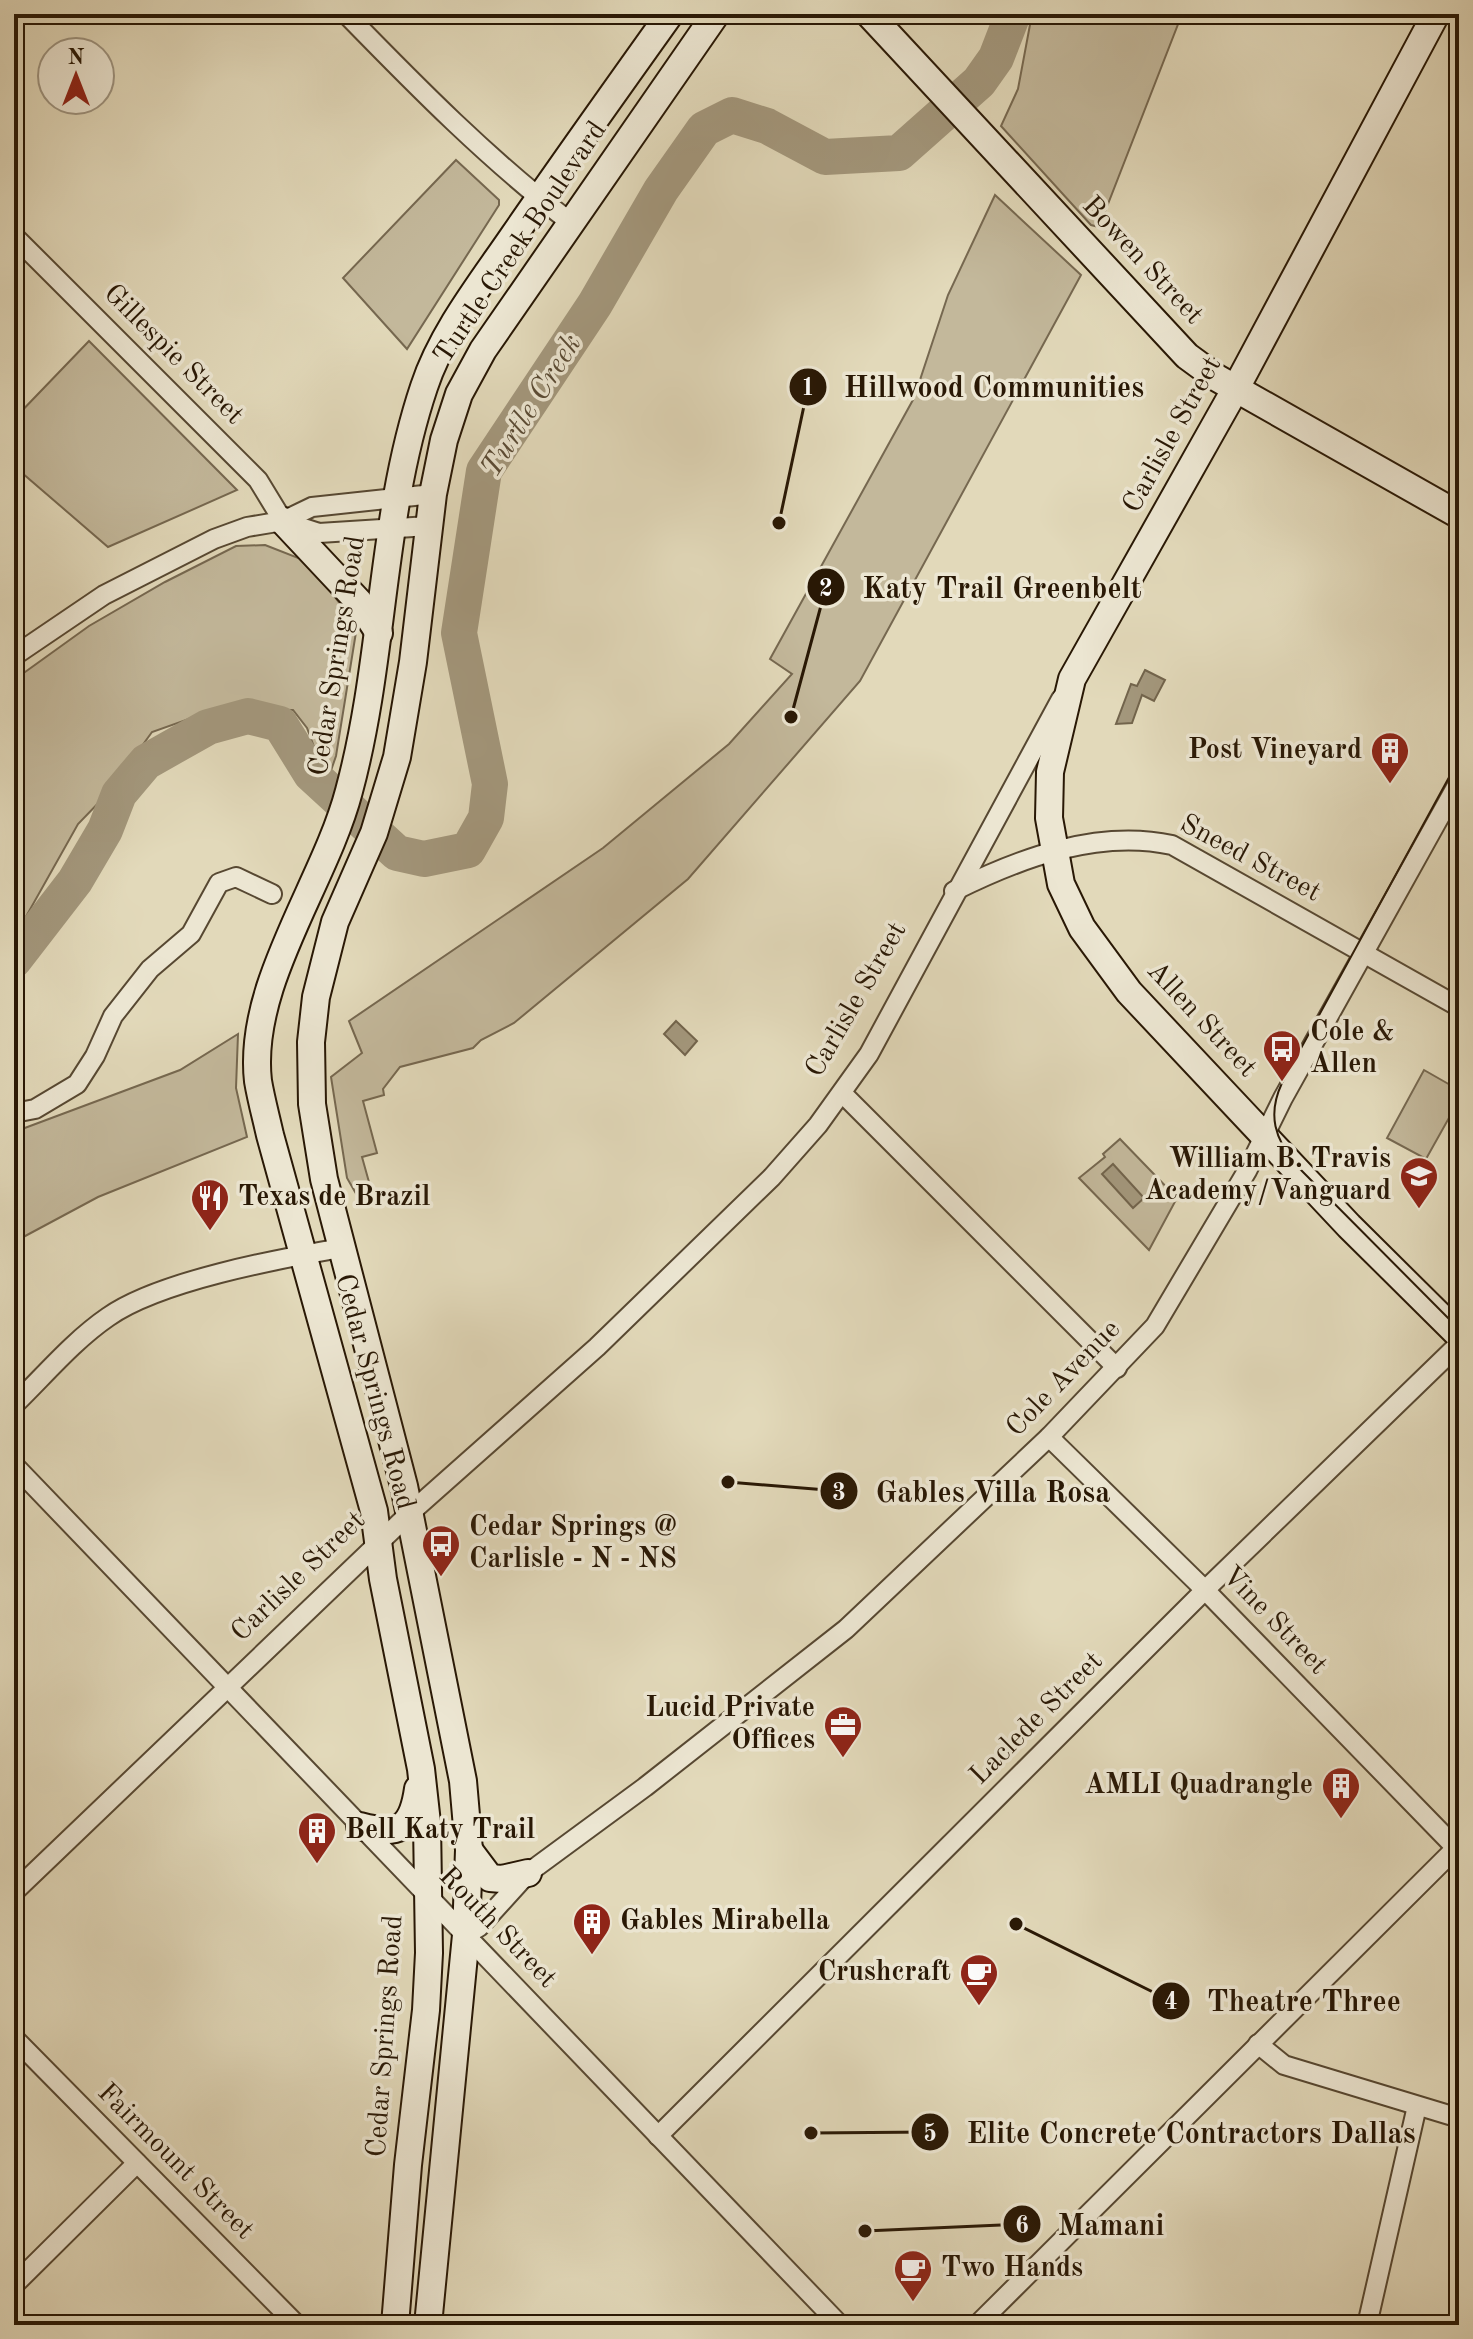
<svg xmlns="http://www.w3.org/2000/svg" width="1473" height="2339" viewBox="0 0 1473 2339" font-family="'Old Standard TT',serif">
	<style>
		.green { fill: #c3b89b; stroke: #766850; stroke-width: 2 }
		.water { fill: #a3977c; stroke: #72644c; stroke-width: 2 }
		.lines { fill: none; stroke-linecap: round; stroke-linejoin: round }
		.river { stroke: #a3977c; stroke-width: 36 }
		.street-casing { stroke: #574832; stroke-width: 22 }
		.secondary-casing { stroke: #291805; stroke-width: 30 }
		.street { stroke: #ece6d2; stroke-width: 18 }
		.secondary { stroke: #ece6d2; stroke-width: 26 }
		.tram { stroke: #291805; stroke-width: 2 }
		.labels { text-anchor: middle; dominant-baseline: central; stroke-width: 7; stroke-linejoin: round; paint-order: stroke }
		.street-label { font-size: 28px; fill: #291805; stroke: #ece6d2 }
		.poi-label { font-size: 28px; font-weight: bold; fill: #291805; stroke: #ece6d2; text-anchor: start }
		.water-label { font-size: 30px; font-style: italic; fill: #5a4b35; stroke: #ece6d2 }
		.leader { fill: none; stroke: #291805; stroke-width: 3 }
		.callout-dot { fill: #291805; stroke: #ece6d2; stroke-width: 3 }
		.mark-label { font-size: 24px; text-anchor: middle; font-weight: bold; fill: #fff }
		.callout-label { font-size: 30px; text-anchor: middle; font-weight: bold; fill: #291805; stroke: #ece6d2; stroke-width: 7; stroke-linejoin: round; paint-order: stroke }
	</style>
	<rect width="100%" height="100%" fill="#e2d9ba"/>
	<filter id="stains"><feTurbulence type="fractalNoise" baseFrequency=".0025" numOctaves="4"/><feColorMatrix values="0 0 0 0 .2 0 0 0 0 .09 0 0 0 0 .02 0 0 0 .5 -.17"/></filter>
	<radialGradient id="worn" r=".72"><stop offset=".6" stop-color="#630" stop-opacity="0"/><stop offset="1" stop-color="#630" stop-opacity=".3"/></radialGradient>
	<g class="green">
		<polygon points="1032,14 1182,14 1099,227 1091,225 1001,126 1018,89"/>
		<polygon points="456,160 499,200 499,205 407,349 343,278"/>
		<polygon points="995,195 1081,275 860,681 688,879 514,1023 481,1040 473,1048 400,1067 383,1089 384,1095 363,1101 377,1153 362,1157 374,1200 362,1204 347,1178 331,1077 362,1053 349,1021 603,848 729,744 792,674 770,659 914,398 948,295"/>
		<polygon points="89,341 237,490 108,547 14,466 14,419"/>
		<polygon points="265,545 301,559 321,579 357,626 336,756 327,782 307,728 293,710 217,709 152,732 108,793 78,824 14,938 14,680 89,626 165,582 236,546"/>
		<polygon points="238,1034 236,1088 247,1137 98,1197 14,1242 14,1132 180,1070"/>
		<polygon points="1424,1070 1459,1090 1459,1100 1426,1159 1387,1138"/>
		<polygon points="1120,1139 1177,1198 1149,1250 1079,1178 1105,1157 1103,1154"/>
	</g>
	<g class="water">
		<polygon points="1145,670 1165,680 1154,701 1142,695 1132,723 1116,724 1131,684 1137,686"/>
		<polygon points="676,1021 697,1041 685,1055 664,1034"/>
		<polygon points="1113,1164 1144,1198 1133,1208 1102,1174"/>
	</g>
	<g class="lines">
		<polyline class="river" points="14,960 75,881 105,830 119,794 146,762 208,727 248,716 280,724 311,774 397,853 424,859 468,850 486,818 490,784 459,633 484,471 595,304 661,190 704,129 732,115 767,126 825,157 899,153 979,82 996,58 1013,14"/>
		<defs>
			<g id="street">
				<path d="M 346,14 C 418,88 488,159 570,222"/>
				<polyline points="14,236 258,480 283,521"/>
				<polyline points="285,522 319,533 429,526"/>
				<polyline points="14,656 104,595 214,539 247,527 283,521 312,507 433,494"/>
				<path d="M 954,891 C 1020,858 1098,829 1172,845 L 1459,1007"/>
				<polyline points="843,1094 1117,1368"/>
				<polyline points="14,1113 35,1109 77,1084 95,1056 113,1016 150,969 191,934 219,883 236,877 272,894"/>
				<path d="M 14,1405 C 44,1376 73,1341 108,1317 C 159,1281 278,1259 341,1248"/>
				<polyline points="1049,1437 1205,1590 1456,1848"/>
				<polyline points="14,1465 840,2325"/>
				<polyline points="14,1892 410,1513 597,1347 772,1177 818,1125 869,1054 1061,699"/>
				<polyline points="466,1935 479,1927 528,1873 645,1787 846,1629 1049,1437 1155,1326 1247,1171 1283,1098 1459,782"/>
				<polyline points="14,2038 297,2325"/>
				<polyline points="1258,2044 1284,2065 1459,2118"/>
				<polyline points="658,2136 1205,1590 1459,1344"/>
				<polyline points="14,2285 137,2163"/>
				<polyline points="977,2325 1459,1845"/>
				<polyline points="1367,2325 1417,2106"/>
			</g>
			<g id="secondary">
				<polyline points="869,14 1187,356 1217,378 1459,515"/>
				<polyline points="1436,14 1236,388 1072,679 1050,772 1049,818 1061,884 1082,928 1129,992 1349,1226 1459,1335"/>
				<polyline points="283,521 359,602 379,633"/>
				<path d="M 360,1826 C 398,1836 412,1830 418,1789"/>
				<polyline points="469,1850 490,1878 502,1879 528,1873"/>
				<path d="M 395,2325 L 408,2165 L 426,2010 L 429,1953 L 427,1823 L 421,1769 L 383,1579 L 374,1511 L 270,1135 C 266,1117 261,1099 258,1081 C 247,984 325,883 349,791 C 385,658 380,518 424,387 C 442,332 482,282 514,235 C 565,161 618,87 670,14"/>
				<polyline points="428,2325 466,1935 469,1850 463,1781 404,1486 324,1179 312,1104 311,1042 316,997 335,922 374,833 397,757 413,662 433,494 444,440 459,394 483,350 716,14"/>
			</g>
		</defs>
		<use href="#street" class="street-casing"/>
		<use href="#secondary" class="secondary-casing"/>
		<use href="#street" class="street"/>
		<use href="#secondary" class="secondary"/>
		<path class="tram" d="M 1459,759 L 1282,1083 C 1267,1115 1275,1139 1296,1165 L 1459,1329"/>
	</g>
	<defs>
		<symbol id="building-pin" viewBox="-11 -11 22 30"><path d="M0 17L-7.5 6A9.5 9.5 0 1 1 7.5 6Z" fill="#8f2418" stroke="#ece6d2"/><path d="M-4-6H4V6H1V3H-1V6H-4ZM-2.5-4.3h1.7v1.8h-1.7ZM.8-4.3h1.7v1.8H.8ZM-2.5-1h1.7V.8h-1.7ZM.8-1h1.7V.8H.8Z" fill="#fff"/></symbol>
		<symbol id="bus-pin" viewBox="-11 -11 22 30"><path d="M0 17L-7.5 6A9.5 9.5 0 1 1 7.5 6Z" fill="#8f2418" stroke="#ece6d2"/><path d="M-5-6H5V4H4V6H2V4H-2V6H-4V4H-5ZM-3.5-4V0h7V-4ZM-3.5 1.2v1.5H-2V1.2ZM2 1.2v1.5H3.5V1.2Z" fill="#fff"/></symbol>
		<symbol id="school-pin" viewBox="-11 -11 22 30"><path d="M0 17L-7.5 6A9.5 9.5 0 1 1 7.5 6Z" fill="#8f2418" stroke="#ece6d2"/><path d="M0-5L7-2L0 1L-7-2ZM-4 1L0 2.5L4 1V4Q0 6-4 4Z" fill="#fff"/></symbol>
		<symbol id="restaurant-pin" viewBox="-11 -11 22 30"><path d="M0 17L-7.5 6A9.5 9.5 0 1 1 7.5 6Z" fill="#8f2418" stroke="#ece6d2"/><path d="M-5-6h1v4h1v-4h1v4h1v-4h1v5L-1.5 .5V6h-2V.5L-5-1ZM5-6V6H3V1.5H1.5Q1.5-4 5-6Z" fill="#fff"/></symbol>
		<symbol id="office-pin" viewBox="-11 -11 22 30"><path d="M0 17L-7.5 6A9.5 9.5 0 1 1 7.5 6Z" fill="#8f2418" stroke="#ece6d2"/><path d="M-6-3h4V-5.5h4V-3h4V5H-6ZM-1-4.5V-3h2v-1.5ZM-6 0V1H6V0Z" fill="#fff"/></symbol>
		<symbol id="cafe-pin" viewBox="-11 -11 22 30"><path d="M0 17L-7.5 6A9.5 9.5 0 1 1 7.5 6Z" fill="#8f2418" stroke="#ece6d2"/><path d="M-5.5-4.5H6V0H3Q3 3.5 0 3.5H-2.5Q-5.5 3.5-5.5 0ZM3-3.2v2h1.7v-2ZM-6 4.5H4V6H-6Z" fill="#fff"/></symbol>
	</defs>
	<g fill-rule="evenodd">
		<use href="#building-pin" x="1368" y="729" width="44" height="60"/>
		<use href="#bus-pin" x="1260" y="1027" width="44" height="60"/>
		<use href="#school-pin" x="1397" y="1154" width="44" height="60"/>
		<use href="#restaurant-pin" x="188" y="1176" width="44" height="60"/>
		<use href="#bus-pin" x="419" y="1522" width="44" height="60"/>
		<use href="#office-pin" x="821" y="1703" width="44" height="60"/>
		<use href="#building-pin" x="1319" y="1764" width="44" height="60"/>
		<use href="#building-pin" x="295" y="1809" width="44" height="60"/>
		<use href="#building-pin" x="570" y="1900" width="44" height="60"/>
		<use href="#cafe-pin" x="957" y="1951" width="44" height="60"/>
		<use href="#cafe-pin" x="891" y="2247" width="44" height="60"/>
	</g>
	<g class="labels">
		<g class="street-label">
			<text transform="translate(521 243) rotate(-56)">Turtle Creek Boulevard</text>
			<text transform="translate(1142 261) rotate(47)">Bowen Street</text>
			<text transform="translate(173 355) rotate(45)">Gillespie Street</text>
			<text transform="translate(1173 435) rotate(-61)">Carlisle Street</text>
			<text transform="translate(338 656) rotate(-81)">Cedar Springs Road</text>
			<text transform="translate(1250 859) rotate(28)">Sneed Street</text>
			<text transform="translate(857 1000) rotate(-60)">Carlisle Street</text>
			<text transform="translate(1201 1020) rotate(47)">Allen Street</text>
			<text transform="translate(1064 1379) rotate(-46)">Cole Avenue</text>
			<text transform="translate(374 1392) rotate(75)">Cedar Springs Road</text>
			<text transform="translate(299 1577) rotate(-44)">Carlisle Street</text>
			<text transform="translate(1274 1621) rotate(46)">Vine Street</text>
			<text transform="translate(1037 1719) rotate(-45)">Laclede Street</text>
			<text transform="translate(497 1928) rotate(46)">Routh Street</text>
			<text transform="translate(386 2036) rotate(-86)">Cedar Springs Road</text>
			<text transform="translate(175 2162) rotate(45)">Fairmount Street</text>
		</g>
		<g class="poi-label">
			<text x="1362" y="751" text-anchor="end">Post Vineyard</text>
			<text x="1310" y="1033">Cole &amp;<tspan x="1310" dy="32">Allen</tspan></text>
			<text x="1391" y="1160" text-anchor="end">William B. Travis<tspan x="1391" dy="32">Academy/Vanguard</tspan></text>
			<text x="238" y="1198">Texas de Brazil</text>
			<text x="469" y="1528">Cedar Springs @<tspan x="469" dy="32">Carlisle - N - NS</tspan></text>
			<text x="815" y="1709" text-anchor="end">Lucid Private<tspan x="815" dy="32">Offices</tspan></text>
			<text x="1313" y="1786" text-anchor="end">AMLI Quadrangle</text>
			<text x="345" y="1831">Bell Katy Trail</text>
			<text x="620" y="1922">Gables Mirabella</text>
			<text x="951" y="1973" text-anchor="end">Crushcraft</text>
			<text x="941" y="2269">Two Hands</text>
		</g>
		<g class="water-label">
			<text transform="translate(532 406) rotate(-58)">Turtle Creek</text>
		</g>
	</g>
	<path class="leader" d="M779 523L808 387M791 717L826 587M728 1482L839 1491M1016 1924L1171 2001M811 2133L930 2132M865 2231L1022 2224"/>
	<g class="callout-dot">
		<circle cx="779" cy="523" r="8"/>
		<circle cx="791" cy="717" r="8"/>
		<circle cx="728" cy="1482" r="8"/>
		<circle cx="1016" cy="1924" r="8"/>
		<circle cx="811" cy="2133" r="8"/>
		<circle cx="865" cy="2231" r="8"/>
		<circle cx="808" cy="387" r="20"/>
		<circle cx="826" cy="587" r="20"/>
		<circle cx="839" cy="1491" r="20"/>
		<circle cx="1171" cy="2001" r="20"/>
		<circle cx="930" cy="2132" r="20"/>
		<circle cx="1022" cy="2224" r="20"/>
	</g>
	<g class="mark-label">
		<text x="808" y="395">1</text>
		<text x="826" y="596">2</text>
		<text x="839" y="1500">3</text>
		<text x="1171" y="2009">4</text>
		<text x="930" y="2141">5</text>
		<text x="1022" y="2233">6</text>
	</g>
	<g class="callout-label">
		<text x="994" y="397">Hillwood Communities</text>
		<text x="1002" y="598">Katy Trail Greenbelt</text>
		<text x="993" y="1502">Gables Villa Rosa</text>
		<text x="1304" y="2011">Theatre Three</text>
		<text x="1191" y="2143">Elite Concrete Contractors Dallas</text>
		<text x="1111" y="2235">Mamani</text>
	</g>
	<rect width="1473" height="2339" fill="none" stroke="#e2d9ba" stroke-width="48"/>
	<rect x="16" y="16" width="1441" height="2307" fill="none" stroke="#291805" stroke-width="4"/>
	<rect x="24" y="24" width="1425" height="2291" fill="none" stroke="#291805" stroke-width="2"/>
	<g transform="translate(76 76)"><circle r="38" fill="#ece6d2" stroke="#9e9480" stroke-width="2"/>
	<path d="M0-6L14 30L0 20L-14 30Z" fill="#8f2418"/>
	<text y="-12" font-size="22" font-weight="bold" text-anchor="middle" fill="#291805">N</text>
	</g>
	<rect width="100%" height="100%" filter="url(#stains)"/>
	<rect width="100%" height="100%" fill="url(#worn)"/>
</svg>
